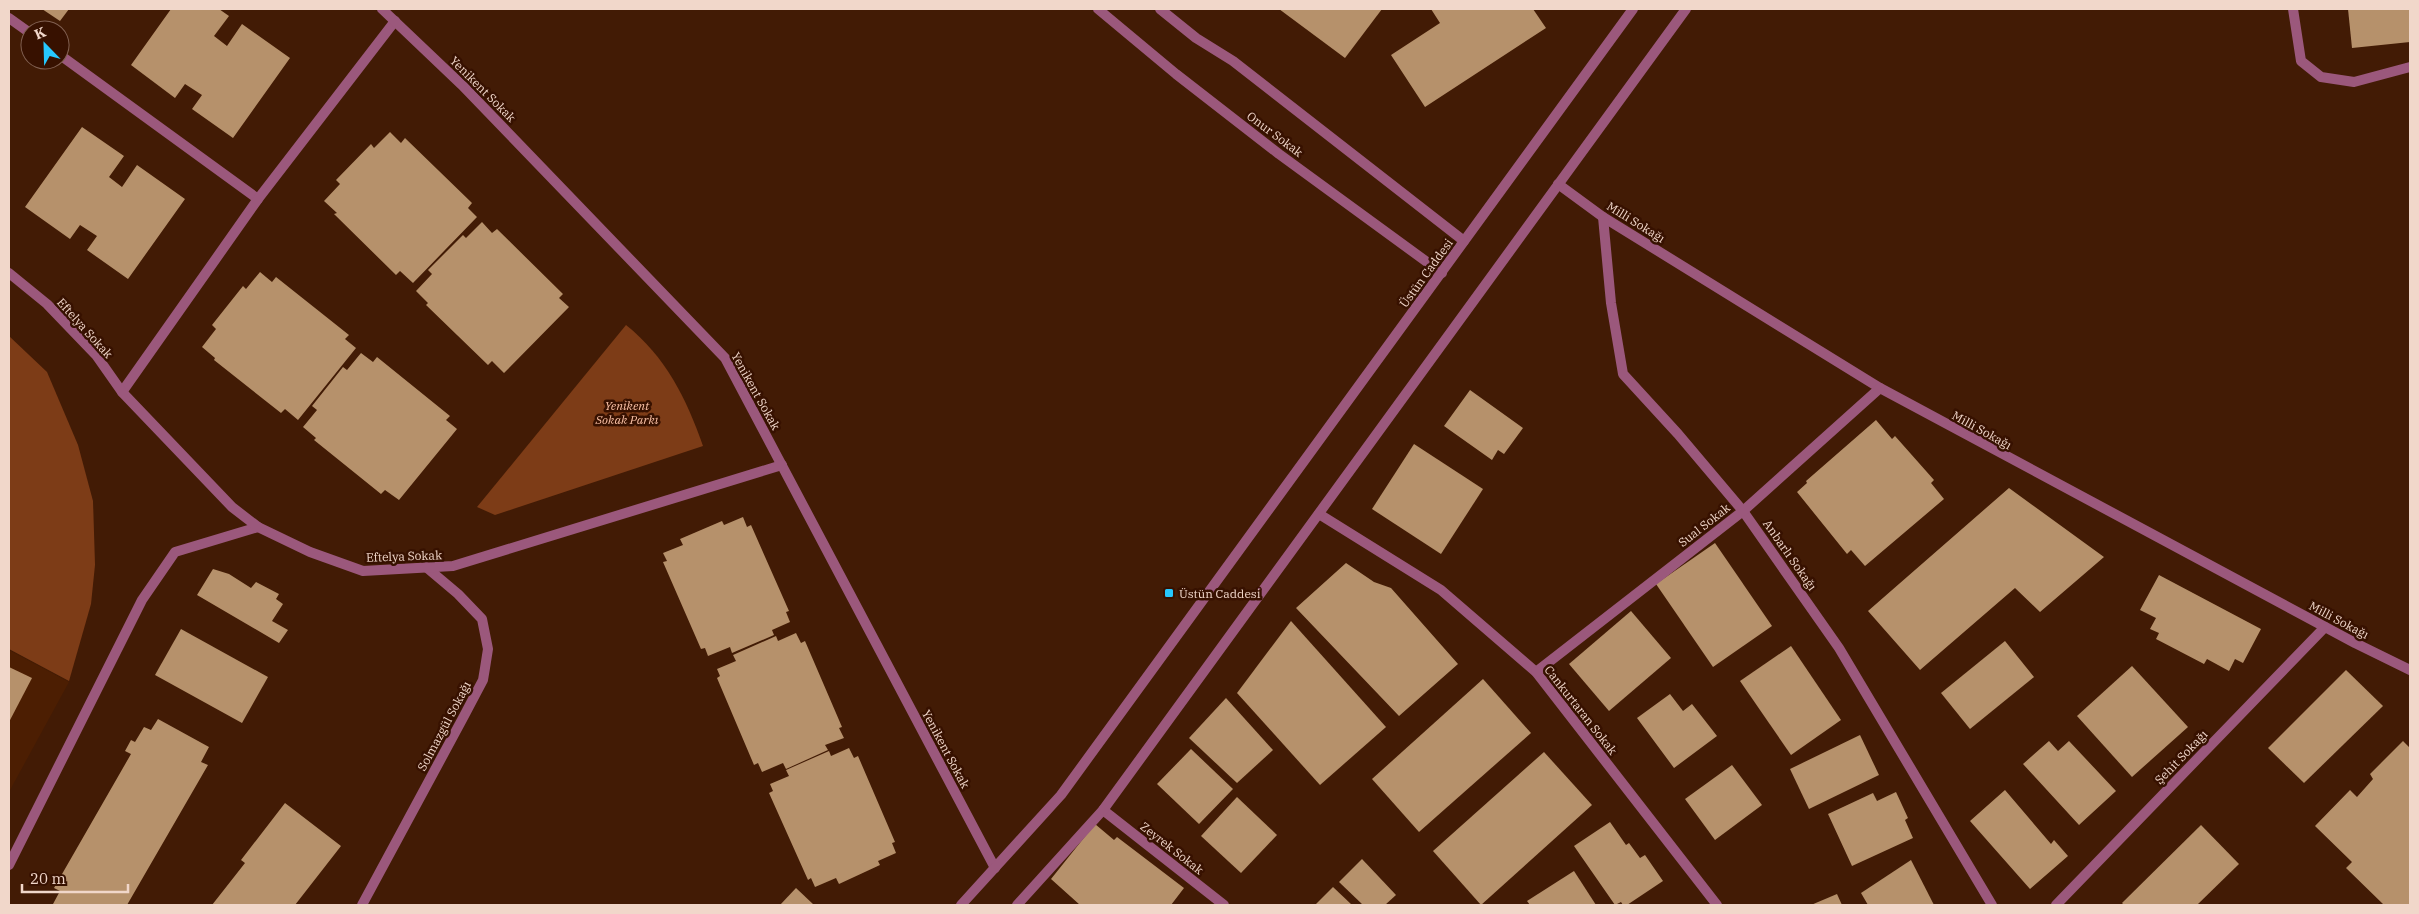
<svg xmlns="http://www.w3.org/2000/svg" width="2419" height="914" viewBox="0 0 2419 914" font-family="'IBM Plex Serif',serif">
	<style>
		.built { fill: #4c1e02 }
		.green { fill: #7d3c17 }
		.building { fill: #b6916b }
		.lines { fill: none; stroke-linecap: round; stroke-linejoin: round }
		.minor { stroke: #9b587c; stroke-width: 10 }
		.tertiary { stroke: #9b587c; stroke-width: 10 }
		.poi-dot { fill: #26c8fe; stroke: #371100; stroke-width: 2 }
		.labels { text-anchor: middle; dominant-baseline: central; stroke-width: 5; stroke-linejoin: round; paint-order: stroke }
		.street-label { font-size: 12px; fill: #f1d7ca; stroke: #371100 }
		.park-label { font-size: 12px; font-style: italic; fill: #fac1a5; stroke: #371100 }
		.poi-label { font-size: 12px; fill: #f1d7ca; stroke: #371100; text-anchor: start }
	</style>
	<rect width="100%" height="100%" fill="#421b05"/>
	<polygon class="built" points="9,650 69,682 9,792"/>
	<g class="green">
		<path d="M 626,325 C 666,357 686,398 703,446 L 495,515 L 477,507 Z"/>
		<polygon points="9,336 47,372 78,445 93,501 95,565 91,604 69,681 9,649"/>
	</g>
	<g class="building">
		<polygon points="42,9 69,9 60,21"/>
		<polygon points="171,9 219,9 229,16 214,36 227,46 242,24 290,58 233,138 192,109 202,95 185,84 175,98 131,65"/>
		<polygon points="1279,9 1382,9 1345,58"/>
		<polygon points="1431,9 1533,9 1546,28 1425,107 1391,55 1440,23"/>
		<polygon points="2348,9 2410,9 2410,42 2352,48"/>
		<polygon points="82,127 124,156 109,177 122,187 137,165 185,199 128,279 87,250 97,236 80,225 70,239 25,207"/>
		<polygon points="390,132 401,143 405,138 472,203 468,208 477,217 413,283 400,271 396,275 334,214 337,213 324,201 340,184 336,180 371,144 374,148"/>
		<polygon points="482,222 492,233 497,229 563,294 559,298 569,307 504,373 492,361 488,365 426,305 428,303 416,291 432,274 428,270 463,235 466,238"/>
		<polygon points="260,272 272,282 276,277 349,335 345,339 356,348 298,420 285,409 281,413 214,360 215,358 202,347 216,329 212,325 243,286 246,289"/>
		<polygon points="361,353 373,362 377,357 450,416 446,420 457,429 399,500 385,490 381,494 314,440 316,438 303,427 317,410 312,406 343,367 347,370"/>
		<polygon points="1470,390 1523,428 1504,454 1498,450 1492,460 1444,426"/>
		<polygon points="1876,420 1892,439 1895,436 1934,480 1931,483 1944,499 1865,566 1851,550 1847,554 1797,492 1807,483 1806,481"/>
		<polygon points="1414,444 1483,489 1441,554 1372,509"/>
		<polygon points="2009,488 2104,557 2040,612 2015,588 1920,670 1868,611"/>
		<polygon points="743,517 747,527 751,525 789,611 786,612 790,622 772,630 774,635 732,653 730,647 708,656 705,648 701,649 663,562 667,561 663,553 683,545 680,539 722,521 724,525"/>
		<polygon points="1715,543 1772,626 1713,667 1656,584"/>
		<polygon points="1346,563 1374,582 1391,588 1458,664 1399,716 1296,608"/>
		<polygon points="213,569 229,574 251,588 256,582 279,594 276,599 283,604 272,621 288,630 279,643 197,595"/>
		<polygon points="2159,575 2261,629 2243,663 2235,659 2229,671 2207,659 2204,664 2156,639 2159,633 2150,629 2156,618 2140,610"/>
		<polygon points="1631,611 1671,658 1609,711 1569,664"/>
		<polygon points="1291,621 1386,727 1320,785 1237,693"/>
		<polygon points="181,629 268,677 242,723 155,675"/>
		<polygon points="796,633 801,643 805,641 842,727 839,728 844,738 825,745 828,750 786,769 783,763 762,772 758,763 754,765 717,678 720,676 717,669 736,661 733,655 776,636 778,641"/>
		<polygon points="2005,641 2034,677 1970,729 1941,693"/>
		<polygon points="1791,646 1841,720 1791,755 1740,681"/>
		<polygon points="2132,666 2188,727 2132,777 2077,716"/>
		<polygon points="9,667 32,678 9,722"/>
		<polygon points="2346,670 2383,706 2304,783 2268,748"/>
		<polygon points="1483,679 1531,733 1419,832 1372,779"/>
		<polygon points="1670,694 1683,711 1692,704 1717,736 1674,768 1637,718"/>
		<polygon points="1226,698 1273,750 1237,783 1189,738"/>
		<polygon points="158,719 209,747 201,762 208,765 127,905 54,905 53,904 60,891 54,888 131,754 125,751 131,740 135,742 144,727 151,730"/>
		<polygon points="1860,735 1879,775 1809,809 1790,769"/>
		<polygon points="2049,741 2058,751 2069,741 2116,791 2079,825 2023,764"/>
		<polygon points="2403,741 2410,748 2410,905 2384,905 2346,868 2352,862 2315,826 2350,790 2357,797 2373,779 2370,774"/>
		<polygon points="849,748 854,758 858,756 895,842 892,843 896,853 878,861 880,865 839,884 836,878 815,887 811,878 808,880 769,793 773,791 770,784 789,776 786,770 829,751 831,756"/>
		<polygon points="1191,749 1233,789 1199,824 1157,784"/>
		<polygon points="1544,752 1592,805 1481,905 1433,851"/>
		<polygon points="1732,765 1762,805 1715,840 1685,799"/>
		<polygon points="2005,790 2051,844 2054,840 2068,856 2030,889 1970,821"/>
		<polygon points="1896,792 1908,818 1905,820 1913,838 1852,866 1828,814 1873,793 1877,801"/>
		<polygon points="1237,797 1277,835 1241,873 1201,836"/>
		<polygon points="285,803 341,846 295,905 212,905 245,863 241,860"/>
		<polygon points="1610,822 1626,845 1629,843 1640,858 1645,855 1663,881 1627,905 1623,905 1621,902 1615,905 1574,846"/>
		<polygon points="1095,824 1114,840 1117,837 1184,888 1171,905 1080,905 1051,879"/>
		<polygon points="2201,825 2239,864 2197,905 2124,905 2122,903"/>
		<polygon points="1362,859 1396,895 1385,905 1363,905 1339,882"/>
		<polygon points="1911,860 1934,905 1868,905 1861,893"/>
		<polygon points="1574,871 1596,905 1530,905 1527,901"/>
		<polygon points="1333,887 1352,905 1315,905"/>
		<polygon points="796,888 814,905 780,905"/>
		<polygon points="1837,894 1842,905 1811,905"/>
	</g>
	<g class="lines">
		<g class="minor">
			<polyline points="2293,9 2301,61 2321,77 2354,82 2410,67"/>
			<polyline points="9,18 30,33"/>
			<polyline points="60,55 258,199"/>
			<polyline points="1558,184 1603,217 1880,388 2355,643 2410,670"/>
			<polyline points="1603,217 1611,303 1623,374 1678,434 1743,511 1839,648 1992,905"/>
			<polyline points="122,392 258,199 395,21"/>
			<polyline points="1319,514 1441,590 1536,672 1717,905"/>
			<polyline points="1536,672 1743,511 1880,388"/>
			<polyline points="1103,810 1224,905"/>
			<polyline points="9,865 142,600 175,552 258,527"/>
			<polyline points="362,905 464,716 483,680 485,668 488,649 482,619 458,594 426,567"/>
			<polyline points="2056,905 2325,627"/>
		</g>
		<g class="tertiary">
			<polyline points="382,9 462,85 725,358 995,868"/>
			<polyline points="1098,9 1176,74 1279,154 1442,273"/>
			<polyline points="1160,9 1196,38 1233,61 1464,241"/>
			<polyline points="9,273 47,304 96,355 122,392 232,507 258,527 310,552 363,571 453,566 782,465"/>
			<polyline points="961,905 1061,795 1633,9"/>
			<polyline points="1017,905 1103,810 1686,9"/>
		</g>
	</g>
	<rect class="poi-dot" x="1164" y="588" width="10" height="10" rx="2.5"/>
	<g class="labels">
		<g class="street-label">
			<text transform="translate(483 89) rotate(45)">Yenikent Sokak</text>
			<text transform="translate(1275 134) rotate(37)">Onur Sokak</text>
			<text transform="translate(1636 222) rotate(32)">Milli Sokağı</text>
			<text transform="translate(1426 273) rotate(-54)">Üstün Caddesi</text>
			<text transform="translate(85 328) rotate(48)">Eftelya Sokak</text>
			<text transform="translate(756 391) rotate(61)">Yenikent Sokak</text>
			<text transform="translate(1982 430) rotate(29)">Milli Sokağı</text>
			<text transform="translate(1704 525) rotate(-38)">Sual Sokak</text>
			<text transform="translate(1790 555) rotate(55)">Anbarlı Sokağı</text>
			<text transform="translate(404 556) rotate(-2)">Eftelya Sokak</text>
			<text transform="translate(2339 620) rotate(28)">Milli Sokağı</text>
			<text transform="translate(1581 710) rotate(52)">Cankurtaran Sokak</text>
			<text transform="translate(444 726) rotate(-62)">Solmazgül Sokağı</text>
			<text transform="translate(946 749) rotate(62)">Yenikent Sokak</text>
			<text transform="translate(2181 757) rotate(-46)">Şehit Sokağı</text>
			<text transform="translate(1172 848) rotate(38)">Zeyrek Sokak</text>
		</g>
		<g class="park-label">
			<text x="627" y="405">Yenikent<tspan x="627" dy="14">Sokak Parkı</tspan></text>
		</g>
		<g class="poi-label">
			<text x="1179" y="593">Üstün Caddesi</text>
		</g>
	</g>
	<rect width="2419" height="914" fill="none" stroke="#f1d7ca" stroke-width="20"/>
	<g transform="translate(45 45) rotate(337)"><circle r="24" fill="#371100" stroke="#816051"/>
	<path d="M0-4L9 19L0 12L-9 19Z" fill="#26c8fe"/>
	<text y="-8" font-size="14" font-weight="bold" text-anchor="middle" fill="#f1d7ca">K</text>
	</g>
	<path d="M22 884v8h106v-8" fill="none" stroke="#f1d7ca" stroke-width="2.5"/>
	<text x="30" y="884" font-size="15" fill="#f1d7ca" stroke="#371100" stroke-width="4" paint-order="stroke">20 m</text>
</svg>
